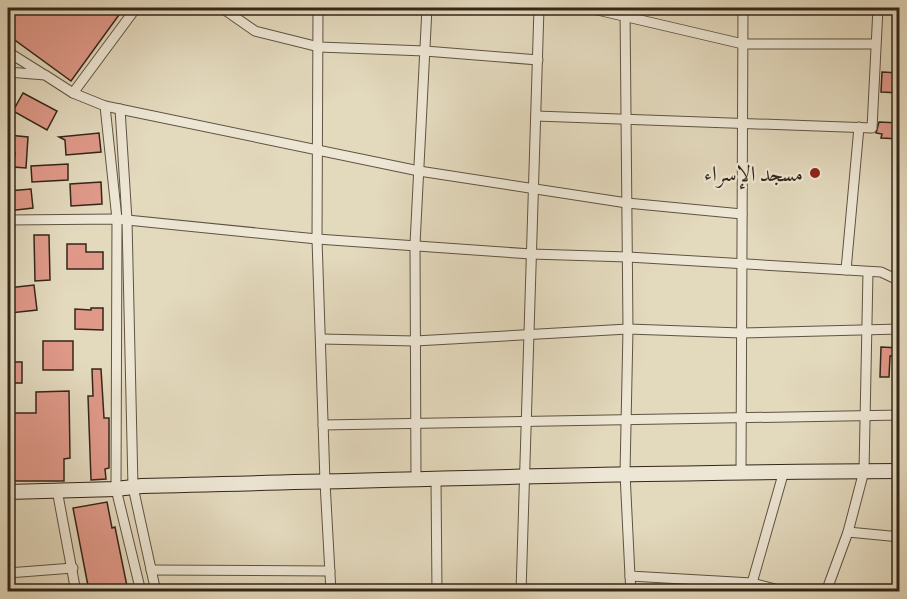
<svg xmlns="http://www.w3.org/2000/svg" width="907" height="599" viewBox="0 0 907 599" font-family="'EB Garamond',Amiri,serif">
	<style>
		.building { fill: #e09989; stroke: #342618; stroke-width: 1.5 }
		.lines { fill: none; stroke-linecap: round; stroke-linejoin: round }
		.street-casing { stroke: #605341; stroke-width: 11 }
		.secondary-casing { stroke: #342618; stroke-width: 16 }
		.street { stroke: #ede6d4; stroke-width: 9 }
		.secondary { stroke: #ede6d4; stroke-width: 14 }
		.poi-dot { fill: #8f2418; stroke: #ede6d4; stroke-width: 2 }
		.labels { text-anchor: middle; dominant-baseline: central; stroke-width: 4.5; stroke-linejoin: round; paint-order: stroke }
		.poi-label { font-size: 22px; fill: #342618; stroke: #ede6d4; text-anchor: end }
	</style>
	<rect width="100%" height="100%" fill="#e3d9bd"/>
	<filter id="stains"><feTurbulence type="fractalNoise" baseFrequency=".00333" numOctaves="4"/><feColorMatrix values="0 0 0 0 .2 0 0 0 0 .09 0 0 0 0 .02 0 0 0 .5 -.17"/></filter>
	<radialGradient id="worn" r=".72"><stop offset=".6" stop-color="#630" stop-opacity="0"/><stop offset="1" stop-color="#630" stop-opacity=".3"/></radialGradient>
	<g class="building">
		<polygon points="8,8 124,8 71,81 8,35"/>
		<polygon points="882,72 900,73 900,93 881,92"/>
		<polygon points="23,93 57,111 47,130 13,111"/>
		<polygon points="879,122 900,123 900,139 881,138 882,134 876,133"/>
		<polygon points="99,133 101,152 66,155 65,140 59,137"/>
		<polygon points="8,135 28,137 26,168 13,167 15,153 8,152"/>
		<polygon points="68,164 68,180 32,182 31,166"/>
		<polygon points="101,182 102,204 71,206 70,184"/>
		<polygon points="31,189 33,208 8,211 8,191"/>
		<polygon points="34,235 49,235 50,280 35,281"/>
		<polygon points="67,244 86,244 86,252 103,252 103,269 67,269"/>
		<polygon points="34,285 37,310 10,313 8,288"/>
		<polygon points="91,308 103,308 103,330 75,329 75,309 91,310"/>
		<rect x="43" y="341" width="30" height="29"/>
		<polygon points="881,347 900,348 900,355 890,356 889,377 880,377"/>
		<rect x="8" y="362" width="14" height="21"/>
		<polygon points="92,369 101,369 104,418 109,418 109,468 105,469 106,479 91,480 88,396 93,396"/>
		<polygon points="69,391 70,458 64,459 64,481 8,481 8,413 36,413 36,392"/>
		<polygon points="107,502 112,528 115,527 128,591 89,591 73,508"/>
	</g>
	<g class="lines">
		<defs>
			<g id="street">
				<polyline points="222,8 255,31 319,47 425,51 538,60"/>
				<polyline points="318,8 317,239 325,482 331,592"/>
				<polyline points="589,8 743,44 874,44"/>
				<polyline points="625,8 628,329 625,473 630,576 752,583 787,592"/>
				<polyline points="8,52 43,74"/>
				<polyline points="8,72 45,75 73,93 105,106 419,171 627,203 742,214"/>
				<polyline points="73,93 136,8"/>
				<polyline points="105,106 117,219 116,489 141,592"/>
				<polyline points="120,109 127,220 133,487 156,592"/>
				<polyline points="536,116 872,128 878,8"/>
				<polyline points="8,220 117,219 317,239 531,254 628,257 881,272 900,281"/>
				<polyline points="846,270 859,127"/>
				<polyline points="321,339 415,341 628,329 741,333 900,329"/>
				<polyline points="323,425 900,415"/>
				<polyline points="741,474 743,8"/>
				<polyline points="416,479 415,244 427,8"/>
				<polyline points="436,479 437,592"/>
				<polyline points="57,490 76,592"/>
				<polyline points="848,532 900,537"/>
				<polyline points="151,570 330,571"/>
				<polyline points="8,573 73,568"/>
				<polyline points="630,576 631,592"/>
				<polyline points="521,592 539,8"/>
				<polyline points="752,592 752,583 784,471"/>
				<polyline points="826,592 848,532 864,471 868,272"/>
			</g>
			<path id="secondary" d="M 8,492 L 116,489 L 142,486 C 394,480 647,472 900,471"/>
		</defs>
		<use href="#street" class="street-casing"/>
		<use href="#secondary" class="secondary-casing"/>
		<use href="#street" class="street"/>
		<use href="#secondary" class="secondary"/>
	</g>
	<circle class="poi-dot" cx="815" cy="173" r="6"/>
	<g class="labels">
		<g class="poi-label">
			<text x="803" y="173">مسجد الإسراء</text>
		</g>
	</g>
	<rect width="907" height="599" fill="none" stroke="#e3d9bd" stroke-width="30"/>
	<rect x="9" y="9" width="889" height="581" fill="none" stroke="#342618" stroke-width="3"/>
	<rect x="15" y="15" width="877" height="569" fill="none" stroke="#342618" stroke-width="1.5"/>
	<rect width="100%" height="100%" filter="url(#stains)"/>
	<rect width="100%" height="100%" fill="url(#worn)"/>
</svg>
